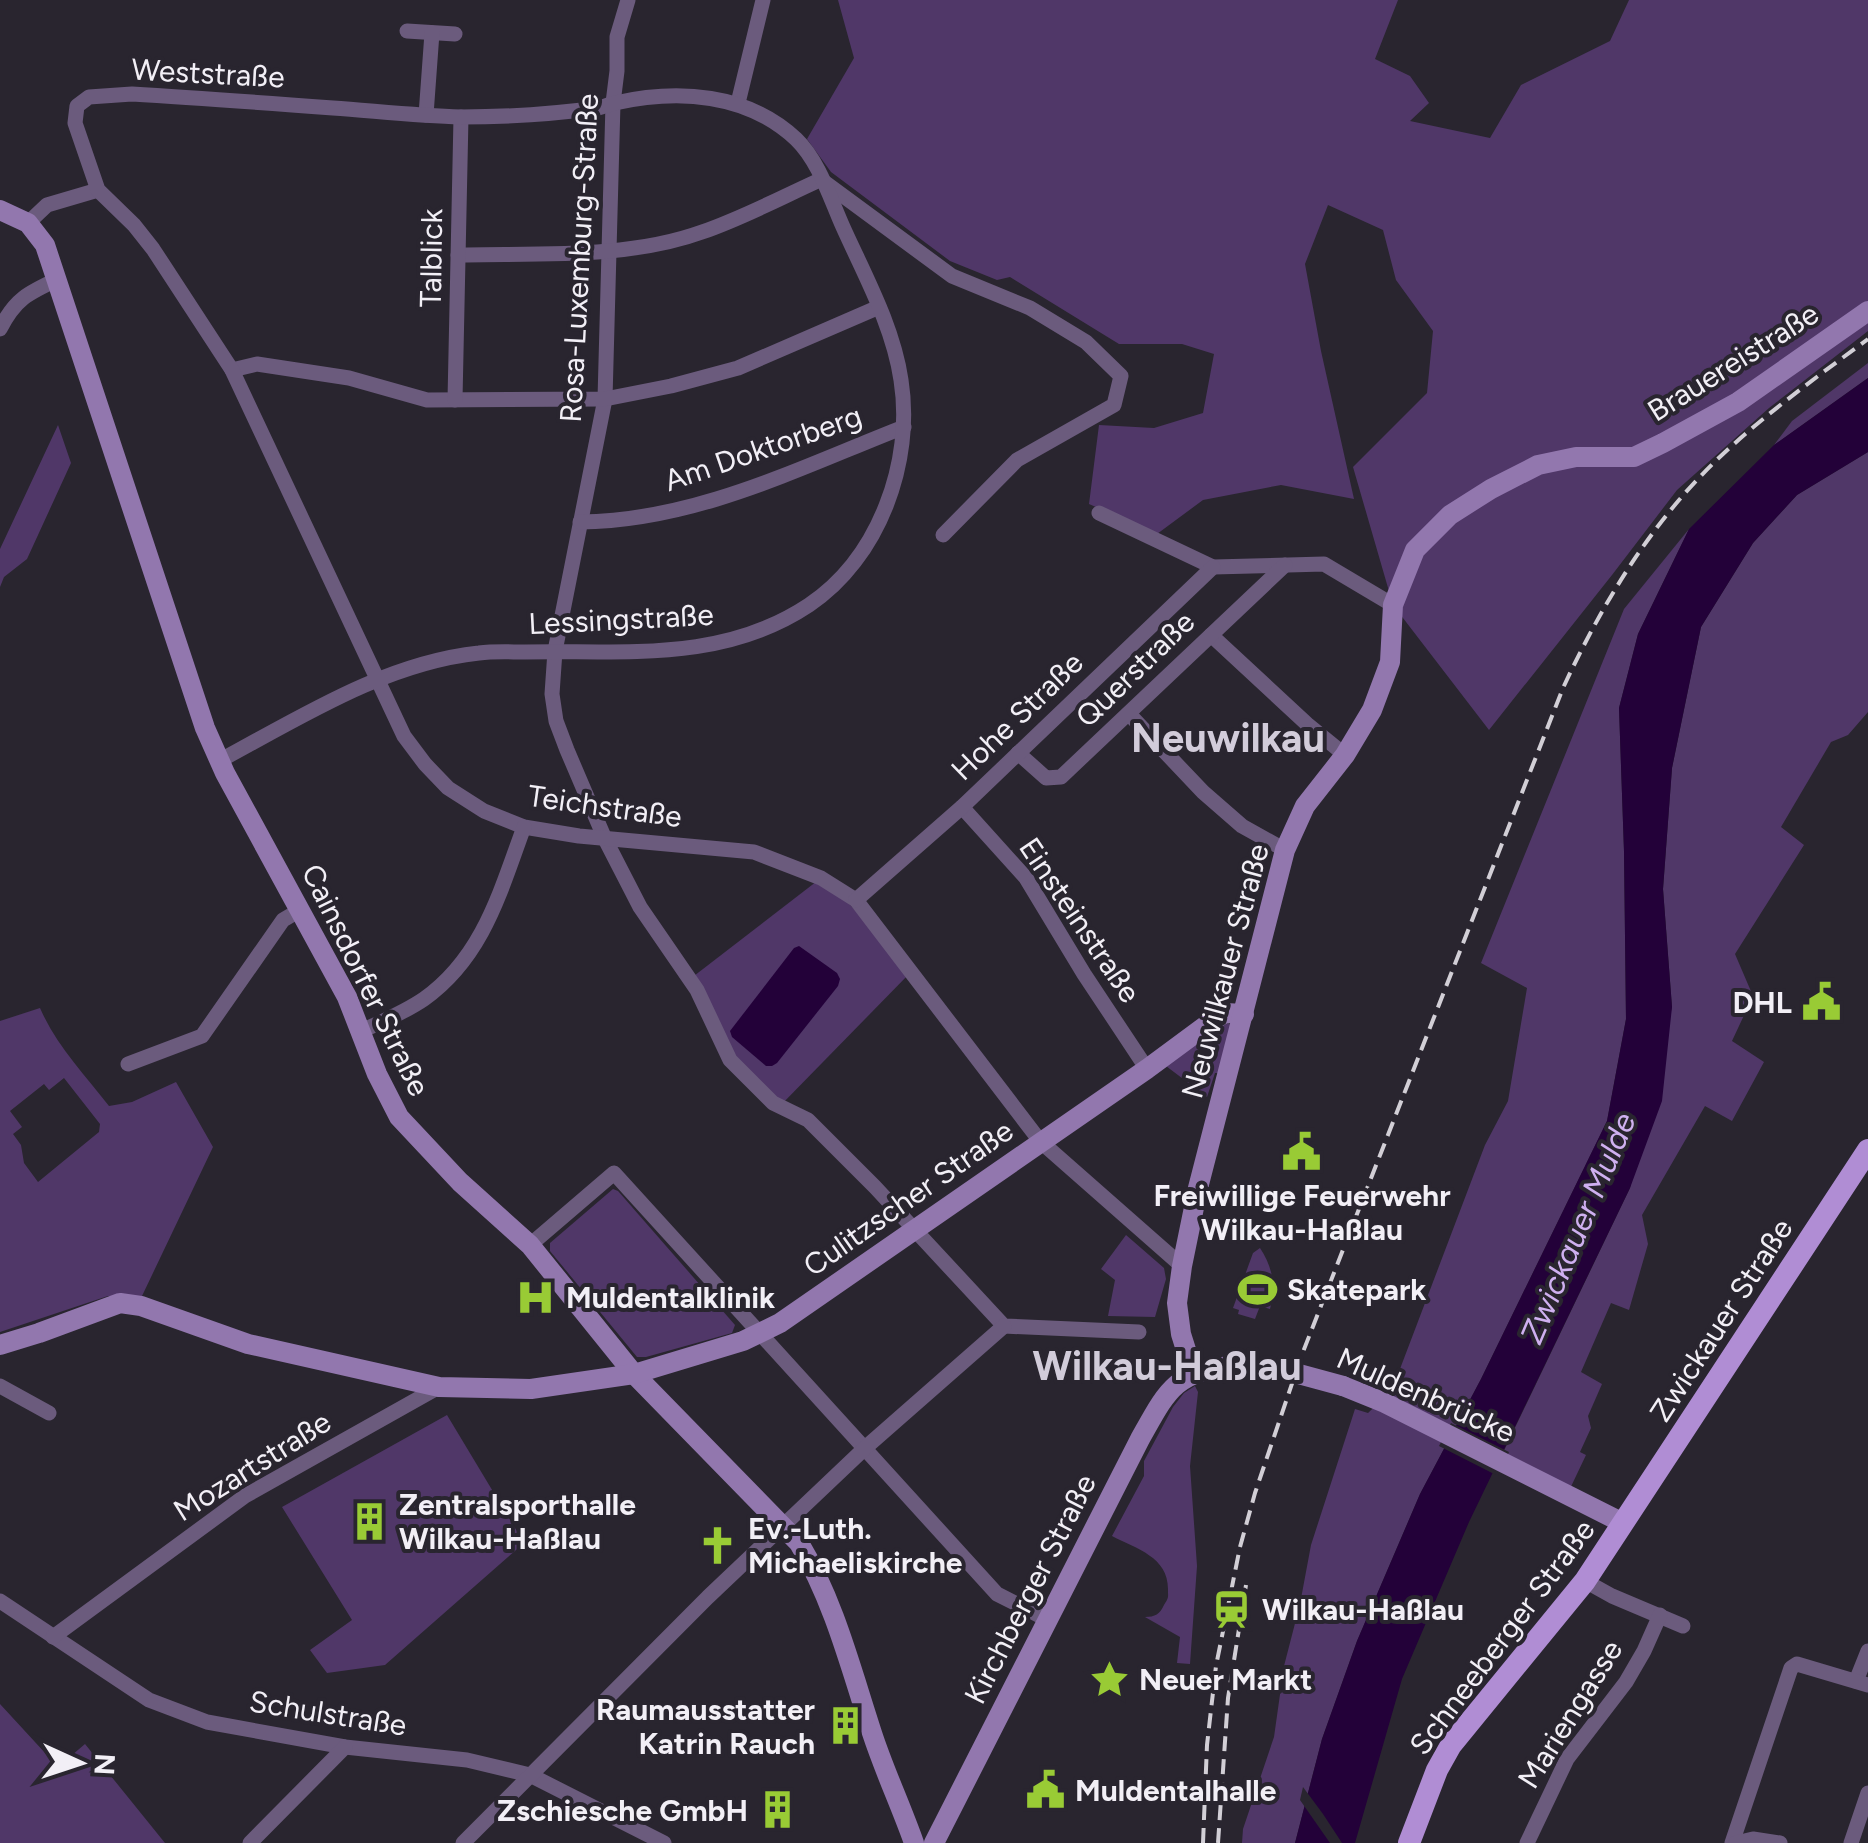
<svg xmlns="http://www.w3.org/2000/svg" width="1868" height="1843" viewBox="0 0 1868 1843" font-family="Figtree,sans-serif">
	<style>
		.green { fill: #503768; fill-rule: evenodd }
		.water { fill: #230139 }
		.pier { fill: #29252f }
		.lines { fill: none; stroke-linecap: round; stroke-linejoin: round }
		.street { stroke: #6b5b7d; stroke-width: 15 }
		.secondary { stroke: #9277ae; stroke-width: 20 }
		.primary { stroke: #b08dd4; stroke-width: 22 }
		.rail { stroke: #d2cfd6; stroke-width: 4; stroke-dasharray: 15 8; stroke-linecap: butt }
		.secondary-bridge { stroke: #9277ae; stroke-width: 20 }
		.labels { text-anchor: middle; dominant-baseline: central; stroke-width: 8; stroke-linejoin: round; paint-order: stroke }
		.street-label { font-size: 30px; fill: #f2eff6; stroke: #29252f }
		.poi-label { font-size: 30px; font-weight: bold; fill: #f2eff6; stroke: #29252f; text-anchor: start }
		.water-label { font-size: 32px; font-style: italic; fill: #cfb0f0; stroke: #29252f }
		.district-label { font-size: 40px; font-weight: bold; fill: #d2ccda; stroke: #29252f }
	</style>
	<rect width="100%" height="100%" fill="#29252f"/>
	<g class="green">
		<polygon points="838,0 1398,0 1375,59 1410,76 1429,103 1410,121 1490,138 1521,85 1610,41 1629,0 1868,0 1868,331 1769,408 1677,490 1612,575 1489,730 1393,605 1353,467 1427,393 1433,331 1396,280 1383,230 1328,205 1305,264 1321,351 1354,499 1281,485 1203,500 1157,534 1089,504 1099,425 1154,428 1203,413 1214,354 1182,344 1119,344 1010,277 997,280 950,261 831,172 807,139 854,58"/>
		<polygon points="1868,363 1868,378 1774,445 1792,421"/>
		<polygon points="58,425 71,463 27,559 4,577 0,587 0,549"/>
		<polygon points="1868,452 1868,712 1848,735 1831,742 1781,827 1804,845 1735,954 1753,996 1732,1041 1764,1062 1732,1121 1705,1106 1642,1215 1648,1244 1629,1310 1611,1303 1581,1372 1602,1384 1588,1416 1591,1428 1580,1452 1586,1455 1567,1495 1499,1461 1630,1188 1672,1007 1663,889 1672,768 1701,627 1753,543 1797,495"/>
		<polygon points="1689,529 1638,634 1619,708 1624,851 1626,1019 1607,1121 1481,1379 1420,1494 1357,1641 1322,1739 1295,1843 1242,1843 1243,1829 1274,1737 1284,1666 1300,1604 1311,1545 1355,1409 1368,1413 1392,1390 1485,1145 1508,1101 1527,988 1481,963 1624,609"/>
		<polygon points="821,878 832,884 910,973 779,1107 736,1067 690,979"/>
		<path d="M 40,1008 C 56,1045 84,1074 109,1106 L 132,1102 L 176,1082 L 213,1147 L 142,1296 L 108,1296 L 0,1332 L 0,1021 ZM 64,1078 L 100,1124 L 99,1132 L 38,1182 L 24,1163 L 21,1145 L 13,1134 L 22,1127 L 10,1111 L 44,1084 L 49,1090 Z"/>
		<polygon points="1228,1023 1232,1026 1225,1073 1215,1073 1207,1097 1166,1066 1191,1046"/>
		<polygon points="613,1189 618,1191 735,1325 732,1333 646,1357 637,1357 550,1251 550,1243"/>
		<polygon points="1126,1235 1164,1268 1166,1279 1155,1317 1108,1316 1115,1280 1101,1269"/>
		<path d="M 1260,1248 C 1273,1268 1276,1286 1270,1309 L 1260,1306 L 1255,1319 L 1238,1314 L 1239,1310 L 1233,1308 L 1253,1253 Z"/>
		<path d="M 1195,1386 L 1198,1392 L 1190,1466 L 1197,1566 L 1190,1664 L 1177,1663 L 1180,1637 L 1145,1617 C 1155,1617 1160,1614 1164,1605 C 1169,1597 1168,1598 1168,1589 C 1168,1557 1137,1549 1112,1536 L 1144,1476 L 1144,1461 L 1173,1407 L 1184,1393 Z"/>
		<polygon points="447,1415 524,1543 385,1665 327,1673 310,1650 352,1620 282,1507"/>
		<polygon points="0,1704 58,1767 85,1744 165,1843 0,1843"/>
	</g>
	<g class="water">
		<polygon points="1868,378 1868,452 1797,495 1753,543 1701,627 1672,768 1663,889 1672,1007 1662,1101 1630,1188 1469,1522 1402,1679 1355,1843 1295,1843 1322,1739 1357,1641 1420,1494 1481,1379 1607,1121 1626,1019 1624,851 1619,708 1638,634 1689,529 1774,445"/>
		<polygon points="799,946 837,973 840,979 838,986 777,1063 772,1066 766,1066 732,1037 730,1031 794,948"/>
	</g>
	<g class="pier">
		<polygon points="1451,1423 1509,1452 1498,1476 1439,1446"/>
		<polygon points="1303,1787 1323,1814 1342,1843 1330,1843 1300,1800"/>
	</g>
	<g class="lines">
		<g class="street">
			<polyline points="628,0 617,37 617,71 613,103 605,399 555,651 552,694 556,721 567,750 605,839 640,907 697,990 730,1060 773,1103 808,1120 875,1187 1004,1326 1139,1332"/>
			<polyline points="407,31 455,34"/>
			<polyline points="738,103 763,0"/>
			<polyline points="426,115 432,33"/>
			<polyline points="823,181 952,276 1030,308 1086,342 1121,376 1114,405 1017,460 943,535"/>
			<polyline points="28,223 47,205 98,190"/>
			<path d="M 458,255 C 536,253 628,259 702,232 C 743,218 782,197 822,179"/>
			<path d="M 0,329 C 15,299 28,293 58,279"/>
			<polyline points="232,370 257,364 349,378 427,400 605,399 671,386 738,368 879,307"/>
			<polyline points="455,400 461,117"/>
			<polyline points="1099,513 1213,567 1324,564 1393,605"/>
			<path d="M 580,522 C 695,521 799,468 904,427"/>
			<polyline points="1211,635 1307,724 1345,755"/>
			<polyline points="1129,714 1203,792 1242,826 1285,850"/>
			<polyline points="1018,753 1046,778 1061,777 1285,565"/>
			<path d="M 219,761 C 301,717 385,663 479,653 C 494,651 510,652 525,652 C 624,650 722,663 809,605 C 879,558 914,462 901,380 C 893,326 865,276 843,227 C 830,198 819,161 796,139 C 747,93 678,89 615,103 C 609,104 604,107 598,108 C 553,114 506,117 461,117 C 418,116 375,111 333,108 C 266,103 199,98 132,94 L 89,97 L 77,106 L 75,123 L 98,190 L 134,225 L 153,249 L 232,370 L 404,736 L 425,764 L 448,788 L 484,811 L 524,827 L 579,836 L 754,852 L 821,878 L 856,900 L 1040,1141 L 1182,1266"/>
			<polyline points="962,807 1026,878 1084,974 1147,1069"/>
			<polyline points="856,900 962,807 1213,567"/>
			<path d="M 361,1031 C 382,1022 405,1012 424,999 C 483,957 500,892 524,827"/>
			<polyline points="128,1064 202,1036 283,920 300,910"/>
			<polyline points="530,1245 614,1173 997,1594 1048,1620"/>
			<polyline points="0,1386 49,1413"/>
			<polyline points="1585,1581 1612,1596 1683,1626"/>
			<polyline points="0,1601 149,1700 207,1722 345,1747 467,1760 530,1775 664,1843"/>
			<polyline points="53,1637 245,1496 439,1387"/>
			<polyline points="1856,1681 1868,1651"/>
			<polyline points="250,1843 345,1747"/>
			<polyline points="463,1843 708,1597 865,1448 1004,1326"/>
			<polyline points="1527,1843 1567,1759 1626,1682 1644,1651 1660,1615"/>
			<polyline points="1732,1843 1791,1668 1797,1664 1868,1685"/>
			<polyline points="1736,1843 1753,1839 1780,1843"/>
			<polyline points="1851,1843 1868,1793"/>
		</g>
		<g class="secondary">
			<path d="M 0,210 L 28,223 L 45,245 L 205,728 L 225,773 L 347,997 L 377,1074 L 399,1117 L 460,1182 L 530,1245 L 634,1374 L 799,1543 C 834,1601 851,1669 872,1733 C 884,1770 901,1806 914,1843"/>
			<polyline points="0,1345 39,1333 120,1303 141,1306 248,1344 439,1387 531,1389 634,1374 743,1341 780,1323 1147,1069 1212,1021 1225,1013 1244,1014"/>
			<polyline points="1193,1372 1181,1334 1177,1303 1182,1266 1198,1188 1285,850 1305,806 1345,755 1372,710 1390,662 1393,605 1415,550 1450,515 1491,489 1538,465 1576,457 1634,457 1663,443 1738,402 1868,311"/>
			<polyline points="1343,1386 1385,1403 1623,1523"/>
			<path d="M 934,1843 L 1140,1439 C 1166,1393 1174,1371 1232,1366"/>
		</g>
		<polyline class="primary" points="1409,1843 1437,1770 1451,1745 1585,1581 1868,1150"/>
		<g class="rail">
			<path d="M 1203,1843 L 1207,1745 L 1216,1666 L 1240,1547 L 1255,1493 L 1301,1357 L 1563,688 C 1603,602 1653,519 1723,454 C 1768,412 1818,376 1868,339"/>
			<polyline points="1218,1843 1228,1698 1246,1585"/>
		</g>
		<polyline class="secondary-bridge" points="1232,1366 1284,1370 1343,1386"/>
	</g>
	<defs>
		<symbol id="civic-bare" viewBox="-9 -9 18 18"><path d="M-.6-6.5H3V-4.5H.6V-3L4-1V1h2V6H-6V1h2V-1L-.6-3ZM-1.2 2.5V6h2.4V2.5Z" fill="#99cb35" stroke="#29252f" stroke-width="2.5" paint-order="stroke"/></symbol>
		<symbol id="stadium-bare" viewBox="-9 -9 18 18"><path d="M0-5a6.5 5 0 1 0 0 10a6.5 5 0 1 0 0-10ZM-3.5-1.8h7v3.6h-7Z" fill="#99cb35" stroke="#29252f" stroke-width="2.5" paint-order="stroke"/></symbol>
		<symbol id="hospital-bare" viewBox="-9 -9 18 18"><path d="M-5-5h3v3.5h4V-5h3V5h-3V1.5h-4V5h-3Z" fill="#99cb35" stroke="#29252f" stroke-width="2.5" paint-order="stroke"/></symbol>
		<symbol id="building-bare" viewBox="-9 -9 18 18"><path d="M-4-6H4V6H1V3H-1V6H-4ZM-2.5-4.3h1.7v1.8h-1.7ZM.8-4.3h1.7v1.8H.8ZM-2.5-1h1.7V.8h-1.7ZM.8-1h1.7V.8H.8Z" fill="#99cb35" stroke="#29252f" stroke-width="2.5" paint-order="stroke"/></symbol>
		<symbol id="church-bare" viewBox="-9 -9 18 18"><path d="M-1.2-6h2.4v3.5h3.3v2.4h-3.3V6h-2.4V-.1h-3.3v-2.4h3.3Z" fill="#99cb35" stroke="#29252f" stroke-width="2.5" paint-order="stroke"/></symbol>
		<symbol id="station-bare" viewBox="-9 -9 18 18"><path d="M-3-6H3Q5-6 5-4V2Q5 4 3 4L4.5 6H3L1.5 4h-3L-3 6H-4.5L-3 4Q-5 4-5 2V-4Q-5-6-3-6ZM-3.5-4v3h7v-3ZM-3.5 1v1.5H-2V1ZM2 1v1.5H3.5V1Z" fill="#99cb35" stroke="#29252f" stroke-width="2.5" paint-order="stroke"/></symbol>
		<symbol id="sight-bare" viewBox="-9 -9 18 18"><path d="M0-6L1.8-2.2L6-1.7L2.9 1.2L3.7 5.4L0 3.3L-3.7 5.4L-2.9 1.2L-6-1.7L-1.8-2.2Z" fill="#99cb35" stroke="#29252f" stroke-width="2.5" paint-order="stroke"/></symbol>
	</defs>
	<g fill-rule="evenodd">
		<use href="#civic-bare" x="1794" y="974" width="55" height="55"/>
		<use href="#civic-bare" x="1274" y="1124" width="55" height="55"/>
		<use href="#stadium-bare" x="1230" y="1262" width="55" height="55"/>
		<use href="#hospital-bare" x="508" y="1270" width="55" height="55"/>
		<use href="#building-bare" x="342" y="1494" width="55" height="55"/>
		<use href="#church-bare" x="690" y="1518" width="55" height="55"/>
		<use href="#station-bare" x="1204" y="1582" width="55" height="55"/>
		<use href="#sight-bare" x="1082" y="1652" width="55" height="55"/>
		<use href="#building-bare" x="818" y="1698" width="55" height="55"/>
		<use href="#civic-bare" x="1018" y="1762" width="55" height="55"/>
		<use href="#building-bare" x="750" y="1782" width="55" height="55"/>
	</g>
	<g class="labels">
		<g class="street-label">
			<text transform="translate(208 73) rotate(3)">Weststraße</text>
			<text transform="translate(431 258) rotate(-89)">Talblick</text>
			<text transform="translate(579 258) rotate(-87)">Rosa-Luxemburg-Straße</text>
			<text transform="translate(1733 362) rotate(-32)">Brauereistraße</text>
			<text transform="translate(763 448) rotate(-19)">Am Doktorberg</text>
			<text transform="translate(621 619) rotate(-3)">Lessingstraße</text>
			<text transform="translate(1135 669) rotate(-44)">Querstraße</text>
			<text transform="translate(1017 716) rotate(-44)">Hohe Straße</text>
			<text transform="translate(605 806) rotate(8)">Teichstraße</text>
			<text transform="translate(1080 920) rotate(56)">Einsteinstraße</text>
			<text transform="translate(1225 971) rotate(-75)">Neuwilkauer Straße</text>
			<text transform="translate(366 980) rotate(64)">Cainsdorfer Straße</text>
			<text transform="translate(908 1198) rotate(-35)">Culitzscher Straße</text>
			<text transform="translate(1721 1320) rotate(-57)">Zwickauer Straße</text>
			<text transform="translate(1426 1395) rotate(24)">Muldenbrücke</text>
			<text transform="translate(252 1466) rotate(-32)">Mozartstraße</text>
			<text transform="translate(1030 1589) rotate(-63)">Kirchberger Straße</text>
			<text transform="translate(1502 1637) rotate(-53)">Schneeberger Straße</text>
			<text transform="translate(328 1713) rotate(9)">Schulstraße</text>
			<text transform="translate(1570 1714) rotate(-58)">Mariengasse</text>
		</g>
		<g class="poi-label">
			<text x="1792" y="1002" text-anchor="end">DHL</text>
			<text x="1302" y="1195" text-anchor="middle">Freiwillige Feuerwehr<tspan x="1302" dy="34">Wilkau-Haßlau</tspan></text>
			<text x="1287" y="1289">Skatepark</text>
			<text x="566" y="1297">Muldentalklinik</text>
			<text x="399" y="1504">Zentralsporthalle<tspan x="399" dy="34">Wilkau-Haßlau</tspan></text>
			<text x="748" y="1528">Ev.-Luth.<tspan x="748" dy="34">Michaeliskirche</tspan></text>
			<text x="1262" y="1609">Wilkau-Haßlau</text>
			<text x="1139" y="1679">Neuer Markt</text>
			<text x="815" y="1709" text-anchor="end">Raumausstatter<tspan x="815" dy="34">Katrin Rauch</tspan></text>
			<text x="1075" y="1790">Muldentalhalle</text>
			<text x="748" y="1810" text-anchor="end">Zschiesche GmbH</text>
		</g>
		<g class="water-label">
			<text transform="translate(1578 1228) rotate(-67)">Zwickauer Mulde</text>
		</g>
		<g class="district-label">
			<text x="1228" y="738">Neuwilkau</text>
			<text x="1167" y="1366">Wilkau-Haßlau</text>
		</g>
	</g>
	<g transform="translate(80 1763) rotate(93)" stroke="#29252f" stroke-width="8" paint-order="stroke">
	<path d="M0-8L18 38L0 25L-18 38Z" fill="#f2eff6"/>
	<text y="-15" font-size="28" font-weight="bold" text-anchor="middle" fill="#f2eff6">N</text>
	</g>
</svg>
